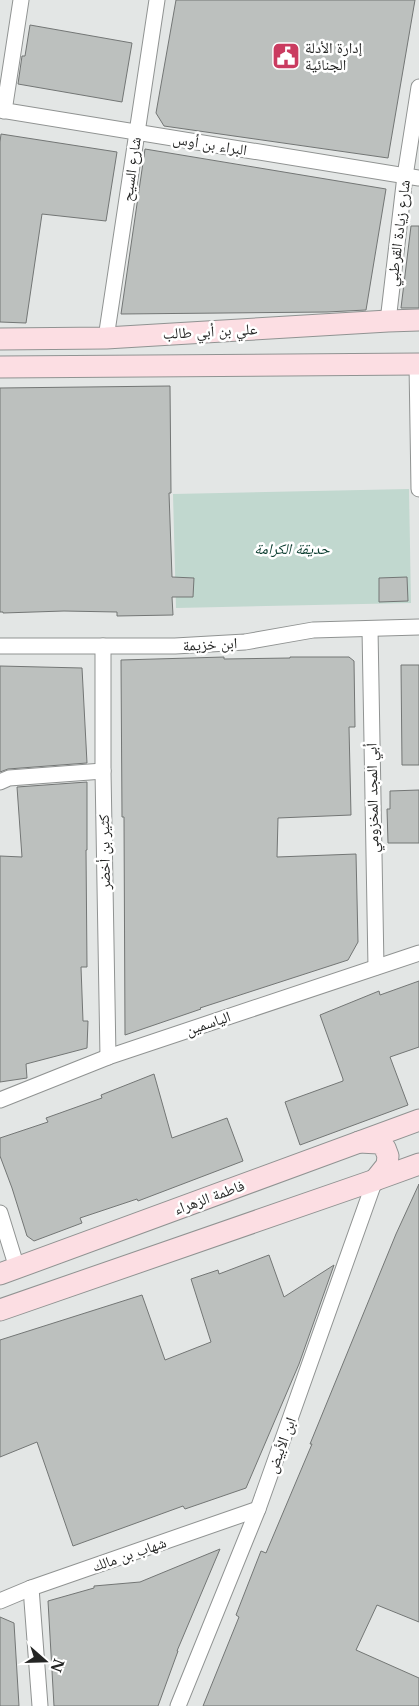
<svg xmlns="http://www.w3.org/2000/svg" width="419" height="1706" viewBox="0 0 419 1706" font-family="'Libre Baskerville','Noto Naskh Arabic',serif">
	<style>
		.green { fill: #c1d8cf }
		.building { fill: #bcc0be; stroke: #737675 }
		.lines { fill: none; stroke-linecap: round; stroke-linejoin: round }
		.minor-casing { stroke: #909392; stroke-width: 17 }
		.secondary-casing { stroke: #909392; stroke-width: 23 }
		.minor { stroke: #fff; stroke-width: 15 }
		.secondary { stroke: #fcdee3; stroke-width: 21 }
		.labels { text-anchor: middle; dominant-baseline: central; stroke-width: 5; stroke-linejoin: round; paint-order: stroke }
		.poi-label { font-size: 15px; fill: #242524; stroke: #fff; text-anchor: start }
		.street-label { font-size: 15px; fill: #242524; stroke: #fff }
		.park-label { font-size: 15px; font-style: italic; fill: #083b2d; stroke: #fff }
	</style>
	<rect width="100%" height="100%" fill="#e3e6e5"/>
	<polygon class="green" points="409,489 411,603 176,608 173,494"/>
	<g class="building">
		<polygon points="176,0 415,0 388,158 164,126 156,113"/>
		<polygon points="30,25 132,43 122,102 18,84 22,56 25,56"/>
		<polygon points="1,134 117,152 106,221 42,214 26,323 0,322 0,142"/>
		<polygon points="145,149 386,189 366,310 327,312 121,314"/>
		<polygon points="411,226 419,226 419,308 401,308"/>
		<polygon points="170,386 171,493 169,493 172,577 194,578 193,597 172,597 173,615 117,616 117,612 64,611 3,613 3,612 0,612 0,388"/>
		<polygon points="407,577 408,601 379,602 379,578"/>
		<polygon points="224,657 224,659 290,658 290,657 349,657 354,661 355,727 349,727 351,815 278,818 277,857 356,854 358,942 348,960 200,1008 201,1009 125,1035 124,817 122,817 121,660"/>
		<polygon points="401,665 419,665 419,765 402,765"/>
		<polygon points="0,666 82,668 87,763 8,769 0,772"/>
		<polygon points="87,782 87,850 86,850 87,967 81,967 83,1021 88,1021 87,1048 26,1064 27,1078 0,1082 0,856 22,857 17,787"/>
		<polygon points="419,790 419,843 388,843 387,809 390,809 390,791"/>
		<polygon points="419,981 419,1047 390,1057 408,1105 300,1145 285,1102 343,1081 343,1079 320,1015 379,991 380,995"/>
		<polygon points="154,1074 172,1138 227,1118 243,1161 138,1201 137,1199 80,1218 82,1223 34,1241 27,1236 12,1188 0,1156 0,1138 48,1122 46,1118 102,1098 101,1095"/>
		<polygon points="419,1184 419,1622 377,1605 356,1650 419,1678 419,1706 203,1706 239,1617 236,1615 261,1551 266,1553 312,1444 310,1444 396,1234"/>
		<polygon points="269,1255 284,1297 334,1265 299,1364 246,1488 185,1509 183,1506 73,1546 37,1442 0,1457 0,1340 142,1295 165,1360 211,1342 191,1279 218,1270 219,1274"/>
		<polygon points="220,1549 177,1651 178,1651 158,1706 54,1706 48,1601 94,1588 94,1586 140,1582"/>
		<polygon points="0,1617 14,1623 19,1706 0,1706"/>
	</g>
	<g class="lines">
		<defs>
			<g id="minor">
				<polyline points="0,110 419,178"/>
				<polyline points="4,111 21,0"/>
				<polyline points="388,321 405,176 419,87"/>
				<polyline points="106,338 157,0"/>
				<polyline points="417,364 419,489"/>
				<polyline points="370,629 376,967"/>
				<polyline points="0,646 175,646 245,642 313,630 419,627"/>
				<polyline points="103,646 103,771 108,1057"/>
				<polyline points="0,782 9,778 103,771"/>
				<polyline points="0,1100 108,1057 419,953"/>
				<polyline points="0,1213 17,1268"/>
				<polyline points="31,1588 40,1706"/>
				<polyline points="0,1601 31,1588 258,1509"/>
				<polyline points="178,1706 258,1509 375,1180"/>
			</g>
			<g id="secondary">
				<polyline points="0,339 106,338 388,321 419,320"/>
				<polyline points="0,367 419,364"/>
				<polyline points="359,1142 379,1143 385,1148 388,1156 387,1165 375,1180"/>
				<polyline points="0,1274 419,1120"/>
				<polyline points="0,1310 375,1180 419,1164"/>
			</g>
		</defs>
		<use href="#minor" class="minor-casing"/>
		<use href="#secondary" class="secondary-casing"/>
		<use href="#minor" class="minor"/>
		<use href="#secondary" class="secondary"/>
	</g>
	<defs>
		<symbol id="civic-square" viewBox="-11 -11 22 22"><rect x="-9" y="-9" width="18" height="18" rx="4" fill="#ca3b60" stroke="#fff"/><path d="M-.6-6.5H3V-4.5H.6V-3L4-1V1h2V6H-6V1h2V-1L-.6-3ZM-1.2 2.5V6h2.4V2.5Z" fill="#fff"/></symbol>
	</defs>
	<g fill-rule="evenodd">
		<use href="#civic-square" x="270" y="40" width="32" height="32"/>
	</g>
	<g class="labels">
		<g class="poi-label">
			<text x="305" y="47">إدارة الأدلة<tspan x="305" dy="17">الجنائية</tspan></text>
		</g>
		<g class="street-label">
			<text transform="translate(210 144) rotate(9)">البراء بن أوس</text>
			<text transform="translate(131 169) rotate(-82)">شارع السيح</text>
			<text transform="translate(398 233) rotate(-83)">شارع زيادة القرطبي</text>
			<text transform="translate(210 331) rotate(-3)">علي بن أبي طالب</text>
			<text transform="translate(210 644) rotate(-3)">ابن خزيمة</text>
			<text transform="translate(372 798) rotate(-91)">أبي المجد المخزومي</text>
			<text transform="translate(104 852) rotate(-91)">كثير بن أخضر</text>
			<text transform="translate(208 1023) rotate(-19)">الياسمين</text>
			<text transform="translate(209 1197) rotate(-20)">فاطمة الزهراء</text>
			<text transform="translate(281 1445) rotate(-70)">ابن الأبيض</text>
			<text transform="translate(129 1554) rotate(-19)">شهاب بن مالك</text>
		</g>
		<g class="park-label">
			<text x="292" y="548">حديقة الكرامة</text>
		</g>
	</g>
	<g transform="translate(45 1661) rotate(110)" stroke="#ffffff" stroke-width="4" paint-order="stroke">
	<path d="M0-4L9 19L0 12L-9 19Z" fill="#242524"/>
	<text y="-8" font-size="14" font-weight="bold" text-anchor="middle" fill="#242524">N</text>
	</g>
</svg>
